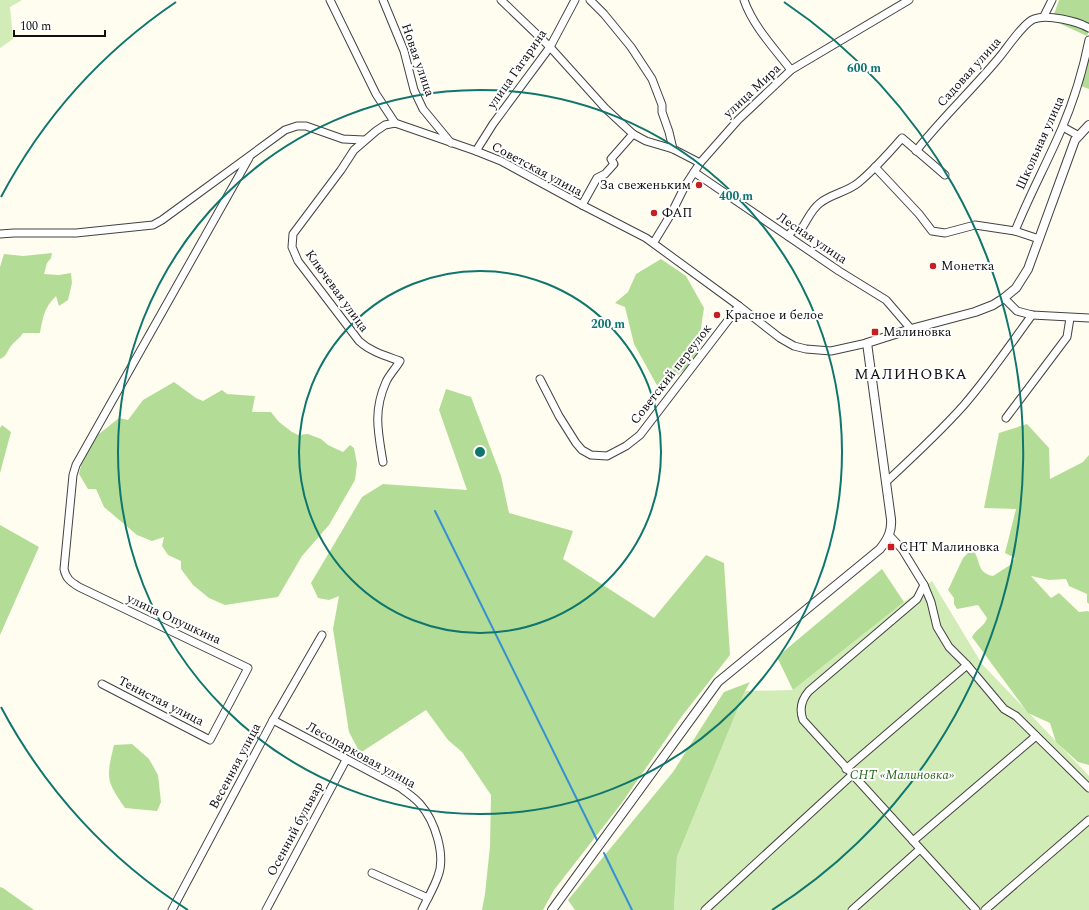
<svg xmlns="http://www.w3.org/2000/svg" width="1089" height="910" viewBox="0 0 1089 910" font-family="Spectral,serif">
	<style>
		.green { fill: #d1ecb7 }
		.forest { fill: #b3dd96 }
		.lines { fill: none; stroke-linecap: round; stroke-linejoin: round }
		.stream { stroke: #368fd4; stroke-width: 2 }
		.minor-casing { stroke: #424242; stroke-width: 9 }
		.tertiary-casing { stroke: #424242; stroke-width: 10 }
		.minor { stroke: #fff; stroke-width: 7 }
		.tertiary { stroke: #fff; stroke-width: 8 }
		.ring { fill: none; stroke: #0f766e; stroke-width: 2 }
		.poi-dot { fill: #c61f21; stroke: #fff; stroke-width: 1.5 }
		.labels { text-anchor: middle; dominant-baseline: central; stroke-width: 4; stroke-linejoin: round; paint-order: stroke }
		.street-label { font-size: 13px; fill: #0f0f0f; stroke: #fff }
		.poi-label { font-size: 13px; fill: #0f0f0f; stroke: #fff; text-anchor: start }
		.park-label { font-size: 13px; font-style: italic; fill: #296a1b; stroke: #fff }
		.quarter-label { font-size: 15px; letter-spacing: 1px; fill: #0f0f0f; stroke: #fff }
		.centre { fill: #0f766e; stroke: #fff; stroke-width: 2 }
		.ring-label { font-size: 12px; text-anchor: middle; font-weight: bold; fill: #0f766e; stroke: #fff; stroke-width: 4; stroke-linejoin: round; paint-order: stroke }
	</style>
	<rect width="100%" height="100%" fill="#fffdf0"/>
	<g class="green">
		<polygon points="0,0 22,0 10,7 13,39 0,48"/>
		<polygon points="932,581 982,664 1089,776 1089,910 674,910 677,857 745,691 793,690 904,602"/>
	</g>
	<g class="forest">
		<polygon points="1059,0 1089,0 1089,30 1087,36 1052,20"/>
		<polygon points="1089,50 1089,89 1081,86"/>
		<path d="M 52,253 L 51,258 L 47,263 L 44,274 L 59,275 L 71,273 L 72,283 L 68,300 L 59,306 L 56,296 C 44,308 43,317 40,333 L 23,333 C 20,338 15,341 11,346 C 7,351 7,356 0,359 L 0,267 L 4,254 L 23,256 Z"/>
		<polygon points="661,259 686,276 704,308 696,361 659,389 634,344 625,307 615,303 628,292 636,274"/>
		<polygon points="174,382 196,398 203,401 222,390 227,394 255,396 252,412 271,412 279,422 292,432 298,435 308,434 321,439 328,445 343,452 350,445 354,448 357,464 355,480 329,525 302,556 278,597 225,605 209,598 193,585 181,569 181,561 168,555 162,546 164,537 152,541 137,535 104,507 96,489 88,489 79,474 83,457 94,438 119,418 128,420 143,400"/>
		<polygon points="446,389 471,397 501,476 509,513 573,531 563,559 654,618 706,555 724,563 730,655 682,716 621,804 554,890 543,910 482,910 485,894 490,846 491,795 462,752 448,740 426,710 360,753 349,732 333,629 339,596 329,600 318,598 311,583 362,497 383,484 467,490 439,410"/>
		<path d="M 1027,424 L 1049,448 L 1050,479 L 1083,462 L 1089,455 L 1089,604 L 1087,602 L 1087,594 L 1069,586 L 1066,579 L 1049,580 L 1031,576 L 1051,598 L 1059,593 L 1079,612 L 1088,611 L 1089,612 L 1089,765 L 1078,762 L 1056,742 L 1050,723 L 1028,713 L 972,637 C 976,629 985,626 987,618 L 978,605 L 957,609 L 954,604 L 954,598 L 948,590 L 963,558 L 972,549 C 982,560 975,572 993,576 L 1010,565 L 1015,558 L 1005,553 L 1016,509 L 984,508 L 999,433 Z"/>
		<polygon points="2,425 11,432 0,473 0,428"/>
		<polygon points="0,525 39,547 0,635"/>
		<polygon points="882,569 904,602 793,690 777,657"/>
		<polygon points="750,682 745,691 677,857 674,910 575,910 568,900 673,772 724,692"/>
		<path d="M 132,744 L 149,759 L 158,775 L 161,802 L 157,811 L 125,808 C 106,781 106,778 114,745 Z"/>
		<polygon points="0,887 3,888 34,910 0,910"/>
	</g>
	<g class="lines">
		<g class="stream">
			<polyline points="435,511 597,840"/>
			<polyline points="604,853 632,910"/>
		</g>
		<defs>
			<g id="minor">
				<polyline points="330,0 376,94 395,123"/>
				<polyline points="383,0 404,51 414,90 423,109 451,143"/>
				<polyline points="501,0 550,47 605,108 633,134 646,141 673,149 700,163"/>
				<polyline points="590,0 604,14 631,47 652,79 662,105 662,112 669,132 673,149"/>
				<path d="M 744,0 C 753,26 774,48 791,70"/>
				<polyline points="1044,16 1052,0"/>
				<polyline points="1063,127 1079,136"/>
				<polyline points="476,151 493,124 550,47 575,0"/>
				<path d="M 916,151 C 941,119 971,91 997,60 C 1006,50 1023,23 1034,19 C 1047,14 1077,21 1089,28"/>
				<polyline points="875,167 919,214 932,231 945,233 975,225 1015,231 1039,239"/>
				<polyline points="694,172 839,271 886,300 911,329"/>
				<polyline points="582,205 597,178 605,174 614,164 611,159 633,134"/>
				<path d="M 1015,231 C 1029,196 1047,163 1062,128 C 1074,100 1083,70 1089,40"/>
				<polyline points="0,234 14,233 76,233 153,225 162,220 285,130 297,126 306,126 343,139 364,140"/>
				<path d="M 788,236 L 793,230 L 802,228 C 808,219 811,210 820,203 C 831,194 847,192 858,183 C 874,170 888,154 902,138 L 945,175"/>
				<polyline points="654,242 671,214 685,186 700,163 738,120 791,70 909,0"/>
				<polyline points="1004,298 1017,311 1032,315 1089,318"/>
				<polyline points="540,379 559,416 576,443 582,450 591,455 607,456 626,446 640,435 739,306"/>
				<polyline points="1006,418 1067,337 1070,318"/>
				<path d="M 383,462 C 378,432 373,411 386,382 C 389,375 396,368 400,361 C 386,356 371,352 359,341 L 298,261 L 292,247 L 293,234 L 341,170 L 354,150 L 376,131 L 385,125 L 395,123 L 476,151 L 501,161 L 582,205 L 646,238 L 739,306 L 780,338 L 794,346 L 806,349 L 831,351 L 867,343"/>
				<path d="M 886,482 C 913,457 940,432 964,405 C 989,376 1010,345 1032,315"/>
				<path d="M 889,535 L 902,549 L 924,585 L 917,599 L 809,691 C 801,700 799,709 803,720 L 976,910"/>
				<polyline points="924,585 931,602 937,627 949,647 967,665 1004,709 1016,716 1089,788"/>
				<path d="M 102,684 L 210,740 L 248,668 L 79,587 C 71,582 66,579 64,569 L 73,475 L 76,465 L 249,158"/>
				<path d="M 273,720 L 401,788 C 407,793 415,798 420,804 C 435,821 446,855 438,876 C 434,888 427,899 422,910"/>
				<polyline points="846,769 967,665"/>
				<polyline points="913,841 1036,736"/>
				<polyline points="372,873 428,898"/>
				<polyline points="172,910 273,720 322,635"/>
				<polyline points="266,910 346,760"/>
				<polyline points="705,910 852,775"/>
				<polyline points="852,910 920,849"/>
				<polyline points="985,910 1089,820"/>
			</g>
			<path id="tertiary" d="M 552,910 L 718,682 L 880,549 C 888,539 892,531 891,519 L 867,343 L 911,329 L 975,312 L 993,305 L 1004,298 L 1016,288 L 1028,269 L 1075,140 L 1089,125"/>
		</defs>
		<use href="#minor" class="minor-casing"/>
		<use href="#tertiary" class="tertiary-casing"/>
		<use href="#minor" class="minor"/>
		<use href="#tertiary" class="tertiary"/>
	</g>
	<g class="ring">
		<circle cx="480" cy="452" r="181"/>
		<circle cx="480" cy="452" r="362"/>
		<path d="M188 910A543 543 0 0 1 1 707M1 197A543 543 0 0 1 176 2M784 2A543 543 0 0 1 772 910"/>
	</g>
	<g class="poi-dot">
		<circle cx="699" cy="185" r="4"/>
		<circle cx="654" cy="213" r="4"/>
		<circle cx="933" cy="266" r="4"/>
		<circle cx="717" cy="315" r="4"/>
		<rect x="871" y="328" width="8" height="8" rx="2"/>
		<rect x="887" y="543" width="8" height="8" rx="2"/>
	</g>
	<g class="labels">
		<g class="street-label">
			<text transform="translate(418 60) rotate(71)">Новая улица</text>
			<text transform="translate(517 69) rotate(-55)">улица Гагарина</text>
			<text transform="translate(969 72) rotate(-48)">Садовая улица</text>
			<text transform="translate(752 91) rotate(-43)">улица Мира</text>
			<text transform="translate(1040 143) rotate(-66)">Школьная улица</text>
			<text transform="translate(537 169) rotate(28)">Советская улица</text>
			<text transform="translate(812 238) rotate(34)">Лесная улица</text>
			<text transform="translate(337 291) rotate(54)">Ключевая улица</text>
			<text transform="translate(671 374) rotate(-52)">Советский переулок</text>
			<text transform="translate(174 619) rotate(25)">улица Опушкина</text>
			<text transform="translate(161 701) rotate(27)">Тенистая улица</text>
			<text transform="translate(361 755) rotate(29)">Лесопарковая улица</text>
			<text transform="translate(235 766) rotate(-62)">Весенняя улица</text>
			<text transform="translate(295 829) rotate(-62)">Осенний бульвар</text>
		</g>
		<g class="poi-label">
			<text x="691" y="185" text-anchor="end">За свеженьким</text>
			<text x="662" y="213">ФАП</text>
			<text x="941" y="266">Монетка</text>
			<text x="725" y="315">Красное и белое</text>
			<text x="883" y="332">Малиновка</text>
			<text x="899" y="547">СНТ Малиновка</text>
		</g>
		<g class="park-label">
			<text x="902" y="775">СНТ «Малиновка»</text>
		</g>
		<g class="quarter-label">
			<text x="911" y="374">МАЛИНОВКА</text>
		</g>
	</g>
	<circle cx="480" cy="452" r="6" class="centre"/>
	<g class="ring-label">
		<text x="864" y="72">600 m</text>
		<text x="736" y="200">400 m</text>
		<text x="608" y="328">200 m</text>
	</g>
	<path d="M14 30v6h91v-6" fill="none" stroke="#0f0f0f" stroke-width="2"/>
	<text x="20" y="30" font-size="12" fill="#0f0f0f" stroke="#ffffff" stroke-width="3" paint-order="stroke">100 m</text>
</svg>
